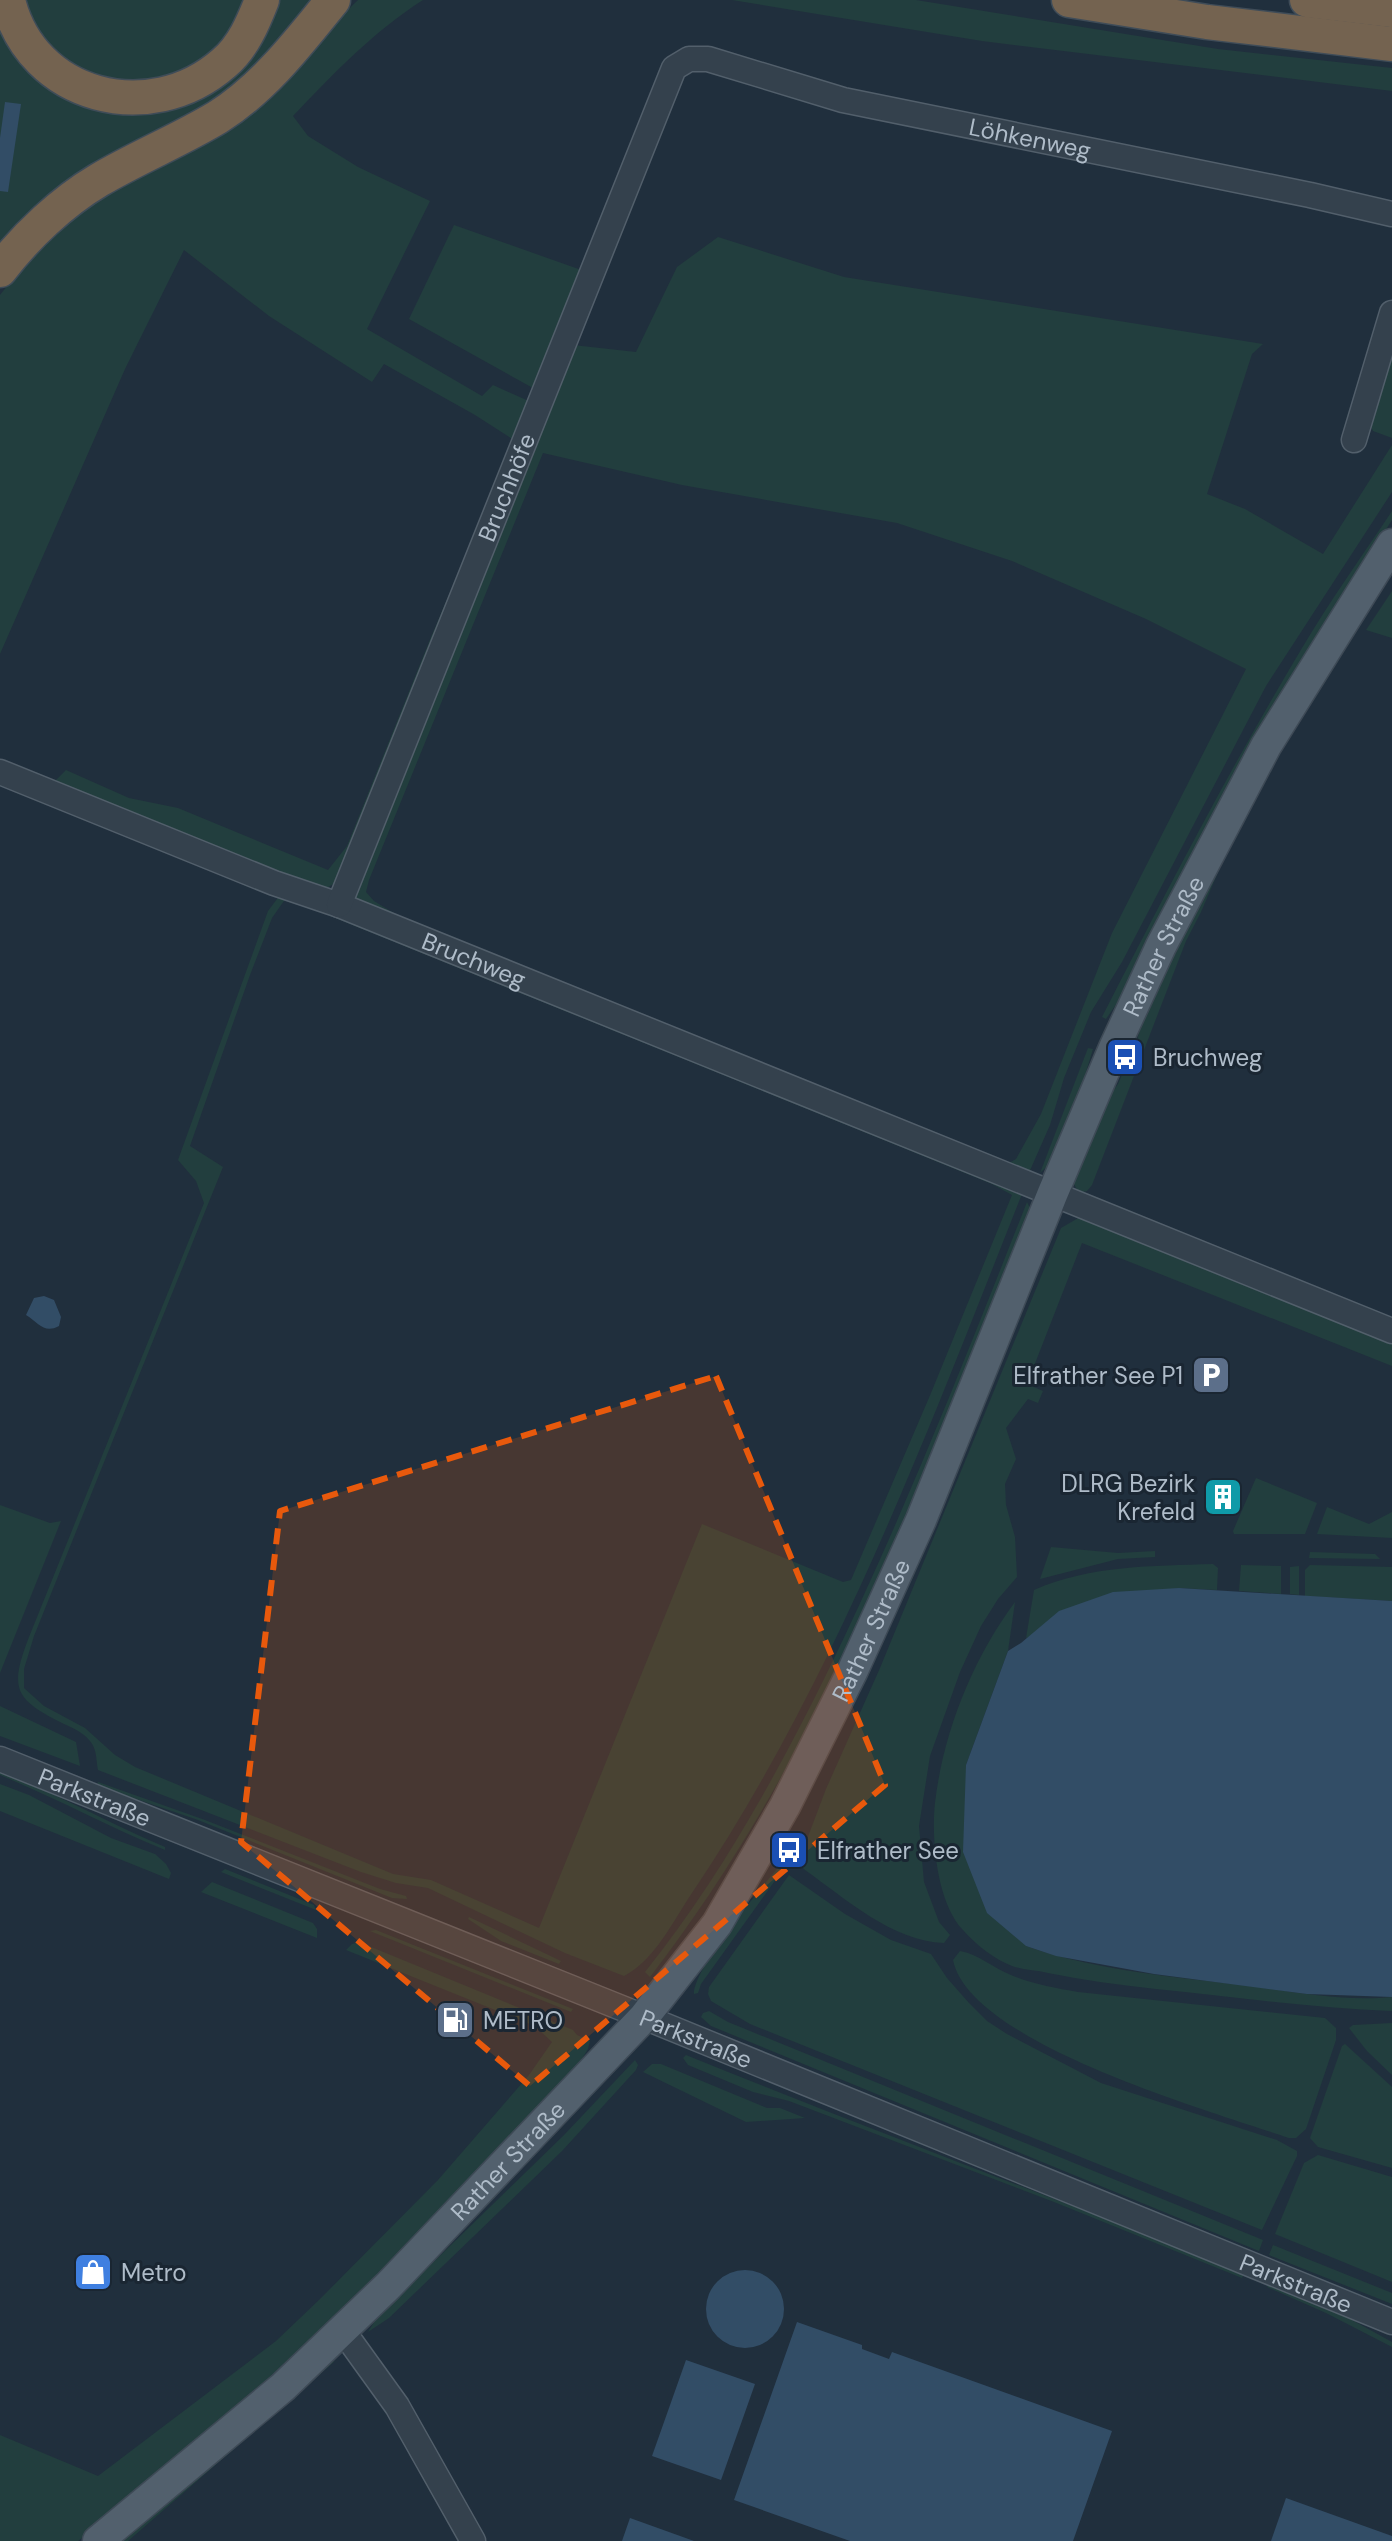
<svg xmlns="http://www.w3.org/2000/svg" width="1392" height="2541" viewBox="0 0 1392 2541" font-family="'DM Sans',sans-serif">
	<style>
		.green { fill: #223e3e; fill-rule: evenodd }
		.water { fill: #324d66 }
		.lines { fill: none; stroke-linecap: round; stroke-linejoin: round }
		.minor-casing { stroke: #525f6b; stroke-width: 27 }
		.major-casing { stroke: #3e4a56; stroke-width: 33 }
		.highway-casing { stroke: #3f4c58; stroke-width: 37 }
		.minor { stroke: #34414d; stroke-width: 24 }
		.major { stroke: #52606d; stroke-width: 30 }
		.highway { stroke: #746350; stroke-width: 34 }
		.marked { fill: #e8590c; fill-opacity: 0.2; stroke: #e8590c; stroke-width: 6; stroke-dasharray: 16 10; stroke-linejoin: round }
		.labels { text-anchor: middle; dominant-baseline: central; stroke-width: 6; stroke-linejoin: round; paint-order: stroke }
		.street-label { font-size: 24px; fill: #afbcc9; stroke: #1a2632 }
		.poi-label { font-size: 24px; fill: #afbcc9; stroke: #1a2632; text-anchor: start }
	</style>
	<rect width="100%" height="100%" fill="#202f3d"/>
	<g class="green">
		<polygon points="18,0 245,0 229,35 214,53 172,76 120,84 56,59"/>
		<polygon points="267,0 322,0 267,63 0,259 0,11 31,62 175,97"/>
		<path d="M 358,0 L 423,0 C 373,32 333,74 293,116 L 308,136 L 358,167 L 430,201 L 367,329 L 482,396 L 493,385 L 533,403 L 520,444 L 475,415 L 384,364 L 372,382 L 269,316 L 184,250 L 125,369 L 0,654 L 0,295 C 39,244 86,204 142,173 C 174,155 208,141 239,121 C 288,89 316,39 358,0 Z"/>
		<polygon points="732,0 916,0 1218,49 1392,68 1392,91 982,41"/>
		<polygon points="454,225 587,272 540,392 409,319"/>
		<path d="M 718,237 L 844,277 L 1263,344 L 1252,354 L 1207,494 L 1245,509 L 1323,554 L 1392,445 L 1392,492 L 1266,686 L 1122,962 L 1091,1012 L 1064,1078 L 1050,1125 L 1028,1175 L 355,904 L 349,888 L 573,345 L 636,352 L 677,267 ZM 543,453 L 682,485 L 897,523 L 1012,561 L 1146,619 L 1246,669 L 1112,933 L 1041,1114 L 1016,1159 L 1009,1163 L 405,920 L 374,901 L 366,892 L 369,880 Z"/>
		<polygon points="1392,330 1392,438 1373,431 1371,427"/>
		<polygon points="497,482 335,883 325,889 296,884 55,781 66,770 129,798 178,808 328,870 347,846 431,637"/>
		<path d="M 1392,511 L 1392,520 L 1288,682 L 1120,999 L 1106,1019 L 1102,1017 C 1166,892 1230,768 1302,648 C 1330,601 1362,556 1392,511 Z"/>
		<polygon points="1392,591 1392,638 1366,630"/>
		<polygon points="1228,849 1201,912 1186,941 1092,1185 1087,1191 1079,1193 1071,1179 1094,1118 1118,1084 1137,1040 1154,981"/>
		<path d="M 290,893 L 1014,1188 L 1022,1194 C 927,1433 836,1679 692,1893 C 673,1921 655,1960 624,1976 L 565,1953 L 428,1888 L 396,1883 L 361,1872 L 98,1770 C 96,1760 97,1749 90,1741 C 84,1733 73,1728 64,1724 C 14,1699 9,1689 29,1637 L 204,1203 L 196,1181 L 178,1160 L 268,911 L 280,895 ZM 286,898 L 896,1145 L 992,1184 L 1012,1195 L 931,1393 L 851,1580 L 843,1582 L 702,1524 L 539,1928 L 431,1880 L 393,1874 L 135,1767 L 115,1755 L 85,1728 L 44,1706 L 24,1688 L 24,1669 L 34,1636 L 223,1167 L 190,1146 L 250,975 L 272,918 Z"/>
		<path d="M 1088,1048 L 1093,1049 C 1084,1078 1063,1157 1040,1173 Z"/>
		<path d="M 1027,1202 L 1030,1208 L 1027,1221 C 923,1482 823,1753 650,1977 L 645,1972 C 717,1882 774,1780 825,1677 C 901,1522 964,1362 1027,1202 Z"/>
		<path d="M 1080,1217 L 1392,1342 L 1392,1366 L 1082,1243 L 1027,1384 L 1043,1391 L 1038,1403 L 1028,1399 L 1006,1428 L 1016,1459 L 1005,1484 L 1006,1505 L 1015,1537 L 1017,1577 L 998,1599 L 981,1626 L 960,1672 L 930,1756 L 919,1826 L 924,1882 L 939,1922 L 950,1935 L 944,1943 C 892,1941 846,1899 805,1870 L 798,1863 L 826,1789 L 880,1668 L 1061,1228 Z"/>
		<polygon points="1256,1478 1317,1503 1305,1534 1234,1534 1233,1531"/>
		<polygon points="0,1505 50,1523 61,1521 0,1673"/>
		<polygon points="1327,1507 1369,1524 1392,1512 1392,1538 1317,1534"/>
		<polygon points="1051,1547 1118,1553 1155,1551 1155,1557 1118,1559 1040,1579"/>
		<polygon points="1310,1552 1375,1554 1380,1559 1309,1558"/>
		<path d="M 1213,1564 L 1218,1568 L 1217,1590 L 1178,1588 L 1026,1638 L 1034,1590 C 1091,1565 1153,1566 1213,1564 Z"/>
		<polygon points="1241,1565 1281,1566 1281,1594 1239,1591"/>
		<polygon points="1310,1565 1392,1567 1392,1601 1305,1596 1305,1570"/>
		<polygon points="1299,1566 1299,1595 1290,1594 1290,1567"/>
		<path d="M 1015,1602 L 1008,1651 L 966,1765 L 1026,1946 C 1097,1971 1176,1977 1250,1986 C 1296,1992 1346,2002 1392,1997 L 1392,2011 C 1313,2008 1235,1997 1156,1989 C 1119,1985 1084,1980 1048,1973 C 1036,1970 1023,1970 1012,1966 C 994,1959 975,1944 963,1930 C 937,1903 931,1839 935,1803 C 943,1733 973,1658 1015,1602 Z"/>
		<polygon points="0,1706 76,1742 80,1766 0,1736"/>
		<path d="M 0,1771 C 57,1794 109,1823 165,1847 L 165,1850 C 109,1827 56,1798 0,1775 Z"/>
		<polygon points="98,1782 205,1820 380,1889 406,1896 407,1899 392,1898 198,1820 98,1786"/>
		<polygon points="0,1784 29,1795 111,1838 155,1854 166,1864 171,1873 169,1879 0,1811"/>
		<path d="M 780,1865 L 784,1868 L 701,1984 L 698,1993 L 694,1994 C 694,1967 761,1889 780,1865 Z"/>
		<polygon points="225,1869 314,1905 316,1910 221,1872"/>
		<polygon points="789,1875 845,1914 891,1940 931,1954 947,1978 969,2003 987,2021 1007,2034 1101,2083 1277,2140 1297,2151 1297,2156 1262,2230 750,2024 711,2001 708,1994 709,1987"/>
		<polygon points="212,1882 313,1923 317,1929 317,1938 201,1892"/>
		<polygon points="469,1917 561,1961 559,1964 501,1941 468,1919"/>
		<polygon points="376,1930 573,2009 571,2012 370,1931"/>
		<polygon points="359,1942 573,2030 577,2035 590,2041 588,2049 577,2067 425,2231 240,2405 138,2496 78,2541 0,2541 0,2435 98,2476 276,2341 320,2299 438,2180 529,2075 552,2042 535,2026 346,1950 352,1944"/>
		<path d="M 960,1951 C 978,1954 993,1968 1011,1975 C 1032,1984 1055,1988 1078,1992 L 1325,2018 L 1336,2028 L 1336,2040 L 1306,2129 L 1296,2138 L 1289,2138 C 1214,2112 970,2044 953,1960 Z"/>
		<polygon points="709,2011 728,2022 1263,2240 1259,2251 711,2026 701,2017 703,2013"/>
		<polygon points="1392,2023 1392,2075 1367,2051 1349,2028 1353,2025"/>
		<polygon points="1345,2044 1392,2087 1392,2168 1318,2147 1310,2138 1342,2046"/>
		<path d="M 686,2055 C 871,2130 1058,2199 1244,2274 L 1242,2278 L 1054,2202 L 789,2101 L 753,2092 L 688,2065 L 683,2058 Z"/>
		<polygon points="635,2060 638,2065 636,2070 562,2151 389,2318 368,2332 377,2317 564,2135"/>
		<polygon points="652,2064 661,2064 767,2108 780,2108 805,2118 746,2122 643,2072"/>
		<polygon points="1318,2155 1392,2177 1392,2282 1275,2234 1304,2163"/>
		<polygon points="1273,2245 1392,2293 1392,2304 1269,2255"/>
		<polygon points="1269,2284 1330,2308 1392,2342 1392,2347 1326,2313 1267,2287"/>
		<polygon points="335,2361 128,2541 111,2541 265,2419 329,2363"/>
	</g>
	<g class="water">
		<polygon points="5,102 21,104 8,192 0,191 0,138"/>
		<path d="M 44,1296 L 54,1300 L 61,1317 L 59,1326 C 44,1334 39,1323 26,1315 L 34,1298 Z"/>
		<polygon points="1179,1588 1392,1601 1392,1997 1307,1994 1154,1974 1056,1956 1026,1946 987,1913 963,1852 966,1765 1008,1651 1021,1643 1059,1611 1113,1592"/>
		<circle cx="745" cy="2309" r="39"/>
		<polygon points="797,2322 862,2345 862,2349 889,2359 892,2352 1112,2431 1073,2541 850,2541 734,2500"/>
		<polygon points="686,2360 755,2384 721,2480 652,2456"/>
		<polygon points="1286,2498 1392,2536 1392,2541 1271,2541"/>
		<polygon points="630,2518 694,2541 622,2541"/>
	</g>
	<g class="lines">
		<defs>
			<g id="minor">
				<polyline points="1354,440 1392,313"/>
				<path id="s1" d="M 0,772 L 274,883 L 339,905 L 1392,1331"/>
				<path id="s2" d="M 339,905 L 674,68 L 689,59 L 708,59 L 843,100 L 1310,195 L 1392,214"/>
				<path id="s3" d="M 0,1759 L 644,2017 L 1392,2322"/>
				<polyline points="343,2331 397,2406 473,2541"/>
			</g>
			<g id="major">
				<path id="s4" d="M 98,2541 L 283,2387 L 388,2286 L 644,2017 L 717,1924 L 785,1806 L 853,1670 L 921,1520 L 1052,1195 L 1114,1048 L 1161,946 L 1266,746 L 1392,544"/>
			</g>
			<g id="highway">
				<path d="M 8,0 C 31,98 150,128 224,63 C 243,47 253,23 262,0"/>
				<polyline points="1069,0 1207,22 1392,44"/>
				<polyline points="1307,0 1392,10"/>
				<path d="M 0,270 C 26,236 62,202 99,180 C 138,157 180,140 218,117 C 265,87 299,42 333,0"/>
			</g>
		</defs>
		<use href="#minor" class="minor-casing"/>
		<use href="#major" class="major-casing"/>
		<use href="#highway" class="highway-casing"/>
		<use href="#minor" class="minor"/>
		<use href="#major" class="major"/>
		<use href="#highway" class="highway"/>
	</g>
	<path class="marked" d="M 716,1376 L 885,1785 L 530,2086 L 241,1842 L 280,1511 Z"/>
	<defs>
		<symbol id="bus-square" viewBox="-11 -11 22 22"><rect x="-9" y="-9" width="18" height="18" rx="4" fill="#1a4fb4" stroke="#1a2632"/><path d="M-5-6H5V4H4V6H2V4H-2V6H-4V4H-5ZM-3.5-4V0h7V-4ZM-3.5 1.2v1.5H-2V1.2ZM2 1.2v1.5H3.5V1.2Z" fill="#fff"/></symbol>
		<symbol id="parking-square" viewBox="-11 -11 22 22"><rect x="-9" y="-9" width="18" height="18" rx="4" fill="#5c6f8a" stroke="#1a2632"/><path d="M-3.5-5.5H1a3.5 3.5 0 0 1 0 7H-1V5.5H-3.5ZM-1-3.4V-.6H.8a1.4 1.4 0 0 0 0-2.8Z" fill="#fff"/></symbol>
		<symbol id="building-square" viewBox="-11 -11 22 22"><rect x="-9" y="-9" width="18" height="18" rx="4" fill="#0f9aa8" stroke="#1a2632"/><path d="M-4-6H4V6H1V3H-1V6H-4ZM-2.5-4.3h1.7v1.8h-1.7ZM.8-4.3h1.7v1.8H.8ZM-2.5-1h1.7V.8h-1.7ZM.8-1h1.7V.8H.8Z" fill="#fff"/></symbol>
		<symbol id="fuel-square" viewBox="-11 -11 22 22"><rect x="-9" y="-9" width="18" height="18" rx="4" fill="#5c6f8a" stroke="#1a2632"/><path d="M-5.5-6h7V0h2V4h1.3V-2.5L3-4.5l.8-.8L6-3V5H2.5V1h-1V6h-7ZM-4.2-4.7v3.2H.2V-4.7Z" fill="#fff"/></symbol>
		<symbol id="shop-square" viewBox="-11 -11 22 22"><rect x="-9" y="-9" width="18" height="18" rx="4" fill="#3f7fe0" stroke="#1a2632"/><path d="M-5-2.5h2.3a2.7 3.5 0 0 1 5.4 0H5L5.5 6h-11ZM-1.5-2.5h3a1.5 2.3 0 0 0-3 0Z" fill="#fff"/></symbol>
	</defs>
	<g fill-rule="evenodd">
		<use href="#bus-square" x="1103" y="1035" width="44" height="44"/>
		<use href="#parking-square" x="1189" y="1353" width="44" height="44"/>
		<use href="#building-square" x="1201" y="1475" width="44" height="44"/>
		<use href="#bus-square" x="767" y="1828" width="44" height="44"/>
		<use href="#fuel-square" x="433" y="1998" width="44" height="44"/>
		<use href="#shop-square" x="71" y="2250" width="44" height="44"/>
	</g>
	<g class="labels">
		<g class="street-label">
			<text stroke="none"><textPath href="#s2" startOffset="1270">Löhkenweg</textPath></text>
			<text stroke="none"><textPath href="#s2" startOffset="450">Bruchhöfe</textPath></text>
			<text stroke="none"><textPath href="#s4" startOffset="1952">Rather Straße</textPath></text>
			<text stroke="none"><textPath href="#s1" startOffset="510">Bruchweg</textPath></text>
			<text stroke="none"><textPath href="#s4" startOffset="1208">Rather Straße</textPath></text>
			<text stroke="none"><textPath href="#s3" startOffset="102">Parkstraße</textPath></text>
			<text stroke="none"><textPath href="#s3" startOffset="750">Parkstraße</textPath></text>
			<text stroke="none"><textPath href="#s4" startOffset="560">Rather Straße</textPath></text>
			<text stroke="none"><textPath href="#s3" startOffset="1398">Parkstraße</textPath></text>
		</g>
		<g class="poi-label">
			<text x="1153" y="1057">Bruchweg</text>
			<text x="1183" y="1375" text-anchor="end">Elfrather See P1</text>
			<text x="1195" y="1483" text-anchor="end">DLRG Bezirk<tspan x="1195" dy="28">Krefeld</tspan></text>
			<text x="817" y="1850">Elfrather See</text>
			<text x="483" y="2020">METRO</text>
			<text x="121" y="2272">Metro</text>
		</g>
	</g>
</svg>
